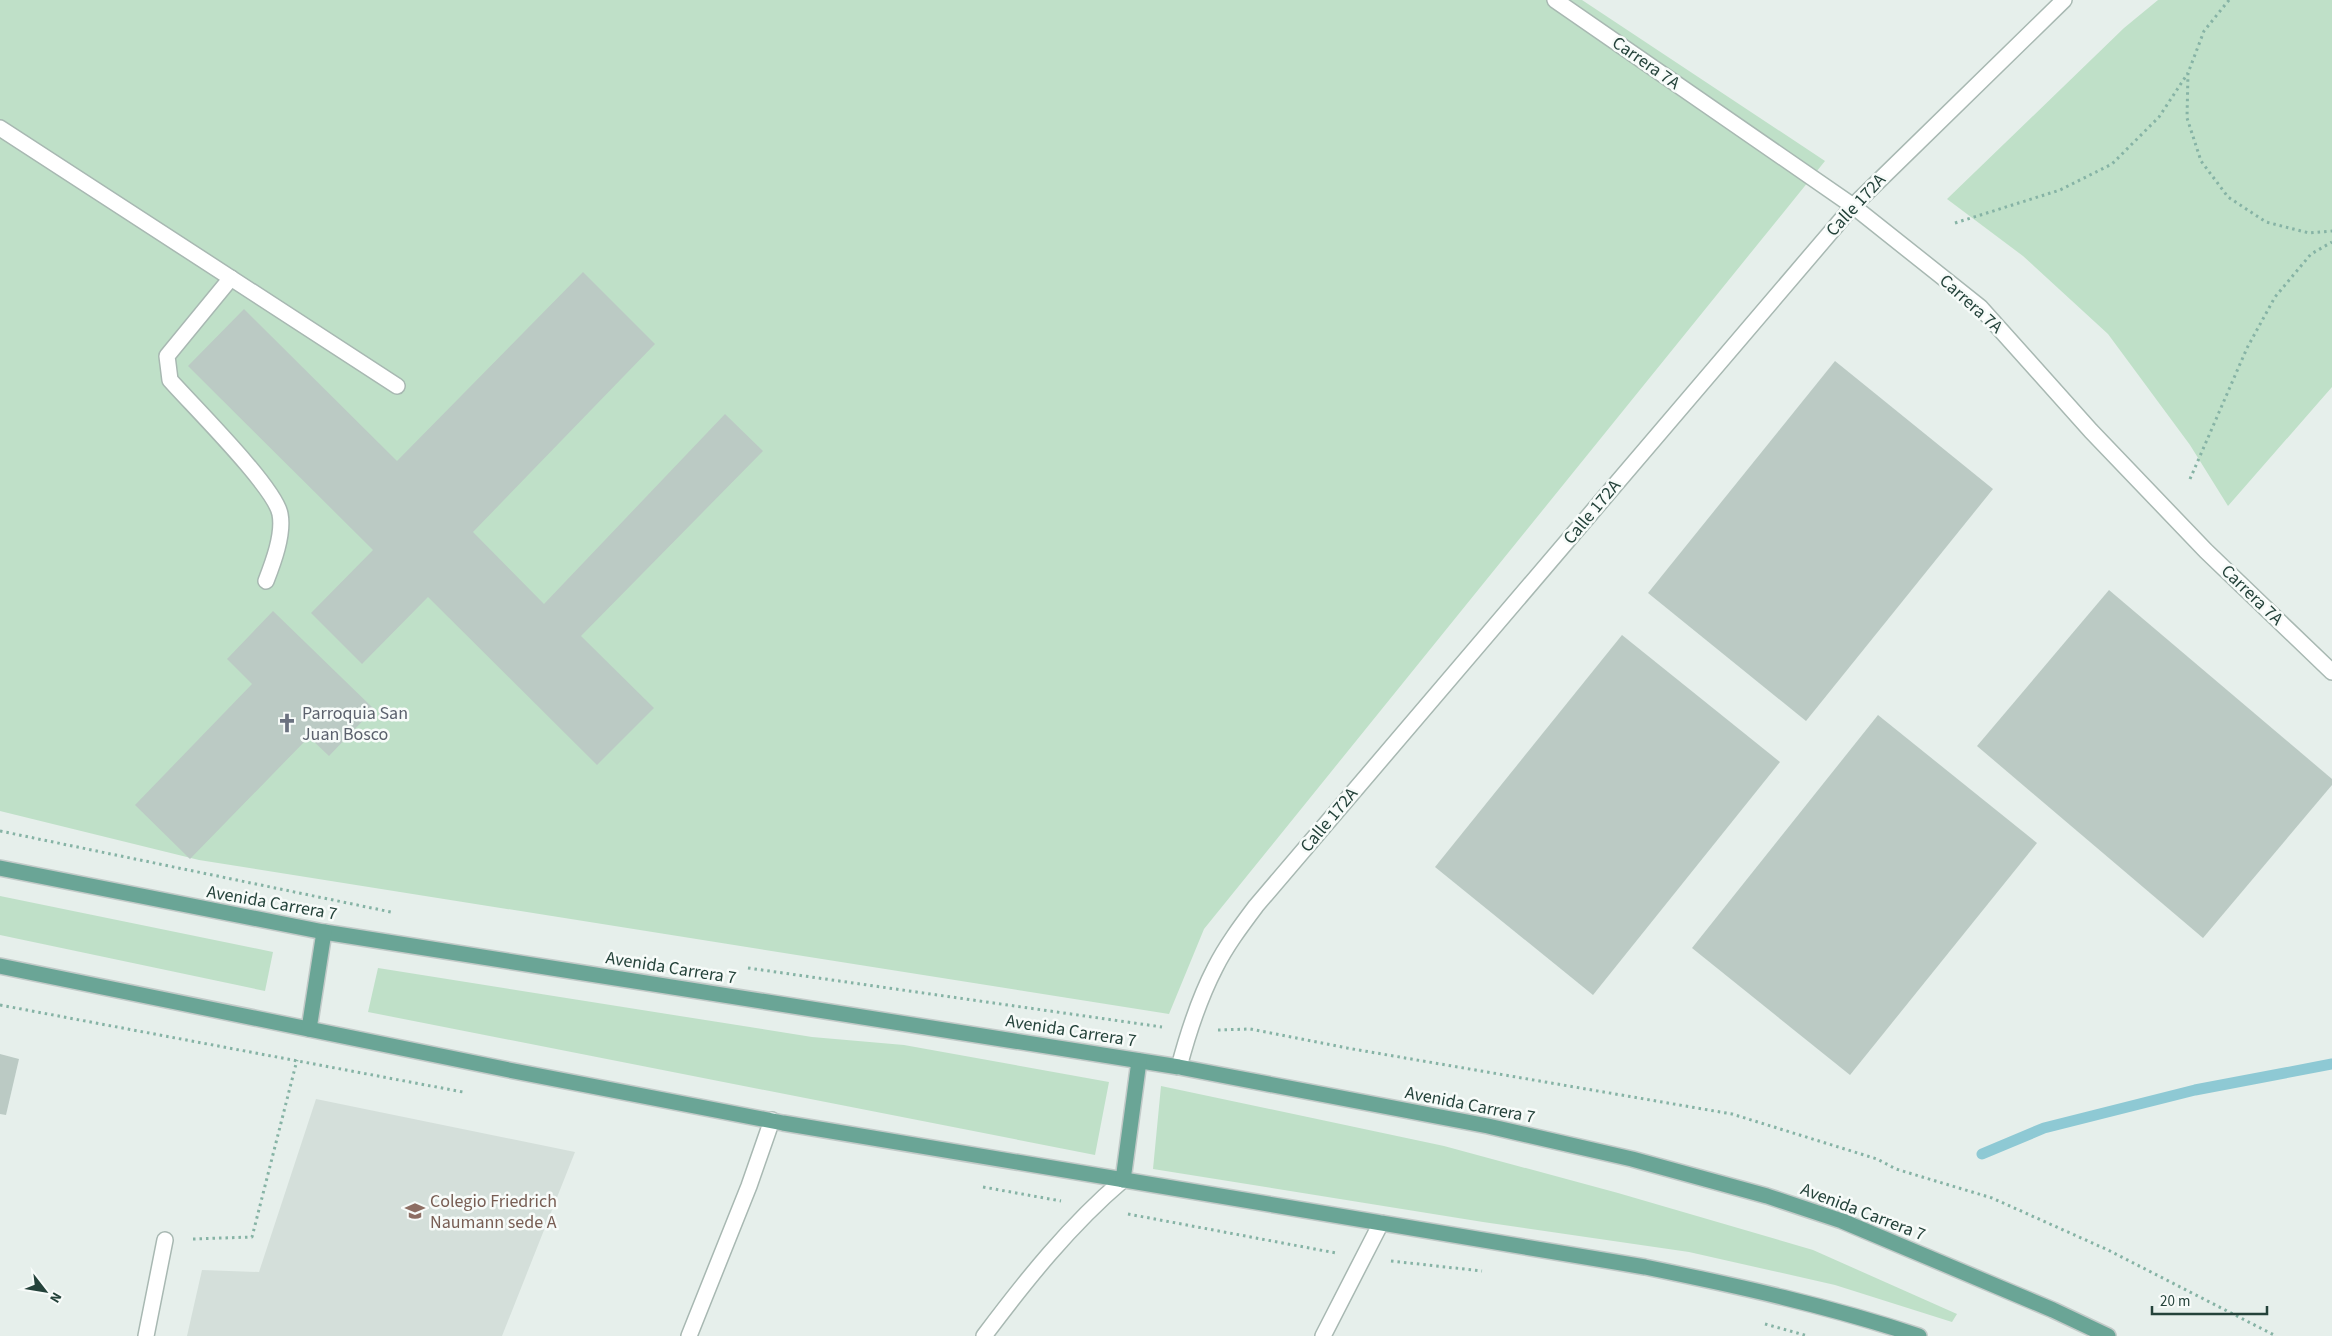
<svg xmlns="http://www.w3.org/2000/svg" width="2332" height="1336" viewBox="0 0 2332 1336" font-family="'Source Sans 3',sans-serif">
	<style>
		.built { fill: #d4dfda }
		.green { fill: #bfe0c8 }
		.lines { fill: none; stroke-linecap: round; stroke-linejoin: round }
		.stream { stroke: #8ec9d4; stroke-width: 11 }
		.building { fill: #bbcac4 }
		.lane-casing { stroke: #a8b8b2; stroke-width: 18 }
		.street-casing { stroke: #a8b8b2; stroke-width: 18 }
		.primary-casing { stroke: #c2cac8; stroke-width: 18 }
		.path { stroke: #86b3a5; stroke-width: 3; stroke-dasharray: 2.5 4; stroke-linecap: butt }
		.lane { stroke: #fff; stroke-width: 15 }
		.street { stroke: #fff; stroke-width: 15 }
		.primary { stroke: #6aa596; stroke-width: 15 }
		.labels { text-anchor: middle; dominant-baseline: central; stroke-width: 5; stroke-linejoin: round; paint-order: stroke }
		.street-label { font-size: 18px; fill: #24423a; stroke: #f7fbf9 }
		.worship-label { font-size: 18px; fill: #5b616d; stroke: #f7fbf9; text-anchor: start }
		.education-label { font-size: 18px; fill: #785e54; stroke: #f7fbf9; text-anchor: start }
	</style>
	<rect width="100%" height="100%" fill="#e6efeb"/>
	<polygon class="built" points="316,1099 575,1152 502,1336 187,1336 202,1270 259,1272"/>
	<g class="green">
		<polygon points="0,0 1582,0 1825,161 1204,929 1169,1014 199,860 0,811"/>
		<polygon points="2158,0 2332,0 2332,387 2228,506 2190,445 2108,334 2023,256 1947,199 2124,28"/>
		<polygon points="0,896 273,952 265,991 0,935"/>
		<polygon points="378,968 812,1037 904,1045 1109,1082 1095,1155 368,1012"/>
		<polygon points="1161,1086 1444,1146 1618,1193 1813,1250 1957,1314 1952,1322 1835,1285 1689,1252 1483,1222 1153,1169"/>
	</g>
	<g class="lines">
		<polyline class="stream" points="1982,1154 2044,1128 2195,1090 2332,1064"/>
	</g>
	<g class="building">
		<polygon points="583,272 655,344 473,532 544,604 725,414 763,451 581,636 654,708 597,765 428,597 362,664 311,613 373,550 188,366 244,309 397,461"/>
		<polygon points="1835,361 1993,489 1806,721 1648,593"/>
		<polygon points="2109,590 2332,779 2332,785 2203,938 1977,746"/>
		<polygon points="273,611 374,709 329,756 309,737 190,859 135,805 252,684 227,659"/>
		<polygon points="1622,635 1780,762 1593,995 1435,867"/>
		<polygon points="1878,715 2037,843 1850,1075 1692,948"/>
		<polygon points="0,1054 19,1059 6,1115 0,1114"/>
	</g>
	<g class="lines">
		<defs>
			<g id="lane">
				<polyline points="0,128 397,386"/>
				<path d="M 231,278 L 167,356 L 170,380 C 192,405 275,487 280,514 C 284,534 273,563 266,581"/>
				<polyline points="689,1336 749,1186 772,1120"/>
				<path d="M 984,1336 C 1026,1280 1070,1225 1123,1180"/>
				<polyline points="1323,1336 1381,1223"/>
			</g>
			<g id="street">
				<polyline points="1555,0 1853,206 1980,307 2091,431 2206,551 2332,672"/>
				<path d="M 1179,1067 C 1188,1033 1199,999 1215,968 C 1226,946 1241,926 1256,906 L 1853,206 L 2064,0"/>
				<polyline points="146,1336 165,1240"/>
			</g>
			<g id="primary">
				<polyline points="0,868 324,932 1179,1067 1488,1126 1632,1159 1767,1196 1842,1221 2053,1310 2108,1336"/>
				<path d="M 0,966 L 509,1070 L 783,1123 L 1645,1267 C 1738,1286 1829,1306 1919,1336"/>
				<polyline points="309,1029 324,932"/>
				<polyline points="1123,1180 1139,1061"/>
			</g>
		</defs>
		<use href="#lane" class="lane-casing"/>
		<use href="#street" class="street-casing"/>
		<use href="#primary" class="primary-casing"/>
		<g class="path">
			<polyline points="2229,0 2204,31 2188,73 2187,118 2201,161 2228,197 2266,222 2309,233 2332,231"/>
			<polyline points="1955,223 2060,190 2112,164 2159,117 2188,73"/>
			<polyline points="2190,479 2247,348 2275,297 2311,254 2332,242"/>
			<polyline points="0,831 391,912"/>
			<polyline points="748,968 1162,1027"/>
			<polyline points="0,1005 463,1092"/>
			<polyline points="1218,1030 1250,1029 1347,1048 1732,1114 1877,1159 1896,1169 1992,1198 2108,1250 2276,1336"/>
			<polyline points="983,1187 1061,1201"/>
			<polyline points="1128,1214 1336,1253"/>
			<polyline points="193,1239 252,1237 297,1060"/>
			<polyline points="1391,1261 1482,1271"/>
			<polyline points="1765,1324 1808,1336"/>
		</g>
		<use href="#lane" class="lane"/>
		<use href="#street" class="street"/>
		<use href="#primary" class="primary"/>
	</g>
	<defs>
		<symbol id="church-bare" viewBox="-9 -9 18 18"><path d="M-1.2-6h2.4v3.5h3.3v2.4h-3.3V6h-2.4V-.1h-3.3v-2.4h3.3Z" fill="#6b7280" stroke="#f7fbf9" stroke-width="2.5" paint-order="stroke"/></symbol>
		<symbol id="school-bare" viewBox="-9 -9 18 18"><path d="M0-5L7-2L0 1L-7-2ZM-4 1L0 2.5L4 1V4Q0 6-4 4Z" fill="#8d6e63" stroke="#f7fbf9" stroke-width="2.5" paint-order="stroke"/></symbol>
	</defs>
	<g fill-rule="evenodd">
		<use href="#church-bare" x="273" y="709" width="28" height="28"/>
		<use href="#school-bare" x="401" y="1197" width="28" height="28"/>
	</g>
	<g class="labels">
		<g class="street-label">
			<text transform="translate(1646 63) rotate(35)">Carrera 7A</text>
			<text transform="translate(1856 205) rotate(-47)">Calle 172A</text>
			<text transform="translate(1971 304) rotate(42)">Carrera 7A</text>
			<text transform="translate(1592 512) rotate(-50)">Calle 172A</text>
			<text transform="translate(2252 595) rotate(44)">Carrera 7A</text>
			<text transform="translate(1329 820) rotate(-50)">Calle 172A</text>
			<text transform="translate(272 903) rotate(10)">Avenida Carrera 7</text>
			<text transform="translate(671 968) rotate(9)">Avenida Carrera 7</text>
			<text transform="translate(1071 1031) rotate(9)">Avenida Carrera 7</text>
			<text transform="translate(1470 1105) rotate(11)">Avenida Carrera 7</text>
			<text transform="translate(1863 1212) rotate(21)">Avenida Carrera 7</text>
		</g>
		<g class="worship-label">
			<text x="302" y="713">Parroquia San<tspan x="302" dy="21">Juan Bosco</tspan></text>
		</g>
		<g class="education-label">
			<text x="430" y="1201">Colegio Friedrich<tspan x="430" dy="21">Naumann sede A</tspan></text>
		</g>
	</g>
	<g transform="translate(45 1291) rotate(121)" stroke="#f7fbf9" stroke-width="4" paint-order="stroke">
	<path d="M0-4L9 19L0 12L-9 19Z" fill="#24423a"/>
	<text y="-8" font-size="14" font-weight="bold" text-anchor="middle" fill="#24423a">N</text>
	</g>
	<path d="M2152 1306v8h115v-8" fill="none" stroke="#24423a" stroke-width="2.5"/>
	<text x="2160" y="1306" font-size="15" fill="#24423a" stroke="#f7fbf9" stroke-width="4" paint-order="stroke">20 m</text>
</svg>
